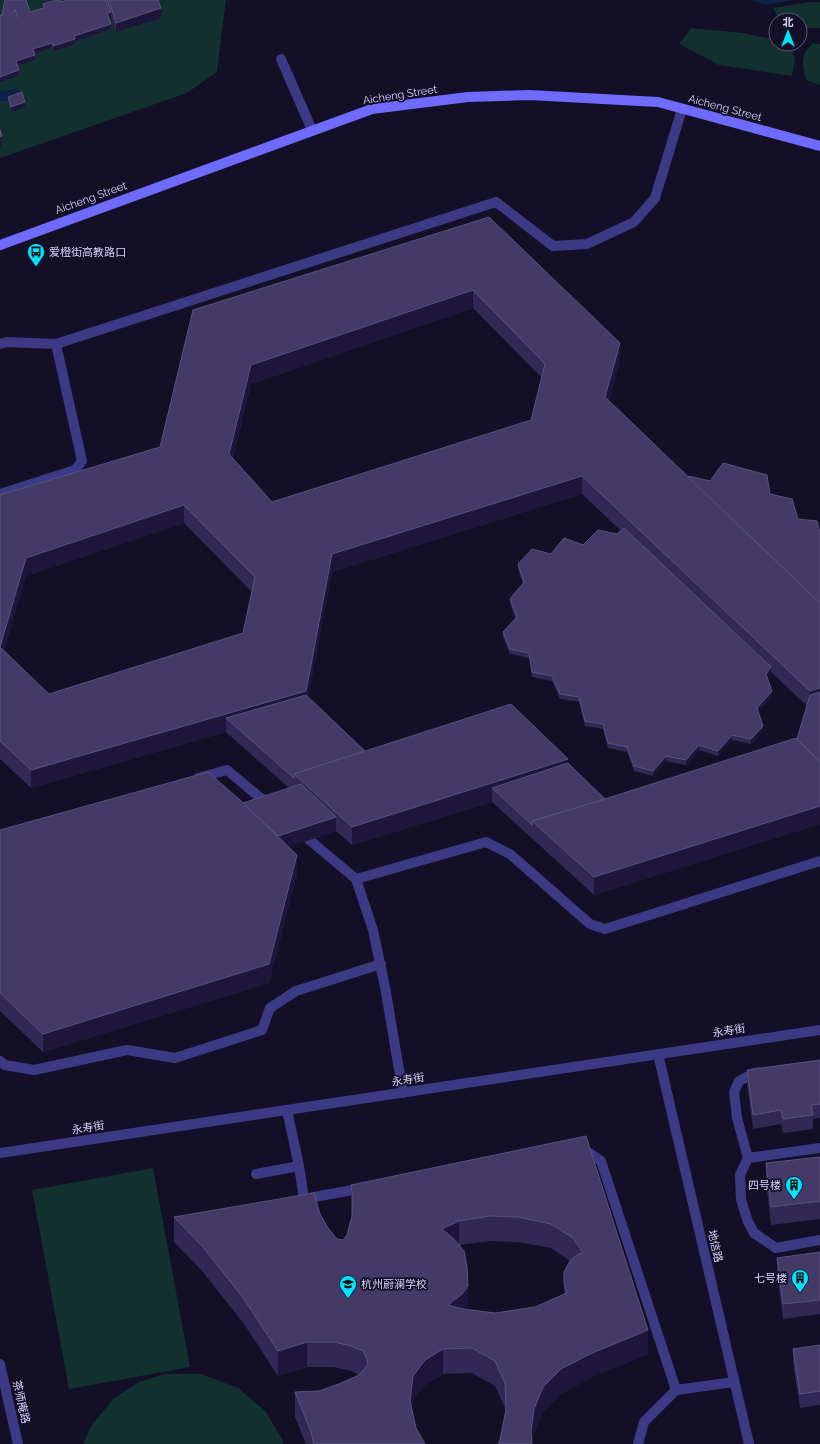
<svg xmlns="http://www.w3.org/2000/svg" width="820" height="1444" viewBox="0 0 820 1444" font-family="Raleway,'Noto Sans SC',sans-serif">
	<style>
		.green { fill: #12302f }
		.water { fill: #0c2248 }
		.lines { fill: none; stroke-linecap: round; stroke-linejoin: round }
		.lane { stroke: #3d3a85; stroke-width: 10 }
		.street { stroke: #3d3a85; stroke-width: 10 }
		.secondary { stroke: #6f6bff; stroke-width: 10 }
		.wall { fill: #312854; fill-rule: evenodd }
		.shaded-wall { fill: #1d163a }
		.building { fill: #433a66; stroke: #5a527e; fill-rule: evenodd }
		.labels { text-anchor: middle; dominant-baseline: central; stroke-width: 3.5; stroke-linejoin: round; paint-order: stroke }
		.street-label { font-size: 11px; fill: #d9d4ff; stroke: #130f26 }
		.poi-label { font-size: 11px; fill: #d9d4ff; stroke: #130f26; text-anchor: start }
	</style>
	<rect width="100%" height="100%" fill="#130f26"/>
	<g class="green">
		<polygon points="0,0 226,0 217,72 187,93 0,158"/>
		<polygon points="809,2 820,2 820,28 805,28 800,26 800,20 780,20 773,8"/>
		<polygon points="691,28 743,33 776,40 776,44 790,44 795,59 792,76 719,65 679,44"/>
		<path d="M 813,43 L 820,44 L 820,85 L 806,80 C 802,64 800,55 813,43 Z"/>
		<polygon points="153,1168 190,1367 69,1389 32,1190"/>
		<polygon points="165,1374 201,1374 238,1388 266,1412 282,1439 283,1444 83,1444 91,1426 114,1398 139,1382"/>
	</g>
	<g class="water">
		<polygon points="750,0 794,0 765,5"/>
		<polygon points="15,89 20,91 22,95 8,101 0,101 0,91"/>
	</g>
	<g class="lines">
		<g class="lane">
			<polyline points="281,59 312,130"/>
			<polyline points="0,344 7,342 56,344 82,461 75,470 0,494"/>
			<polyline points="56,344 496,202 553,246 587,244 634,222 655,198 682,109"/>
			<polyline points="198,778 227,770 270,806"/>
			<polyline points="300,832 356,879 373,930 385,987 403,1093"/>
			<polyline points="356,879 486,842 510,854 590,924 605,929 820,861"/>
			<polyline points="0,1061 5,1065 34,1070 127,1050 175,1058 262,1030 270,1008 296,991 381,964"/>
			<polyline points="581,1152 586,1151 601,1161 676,1390"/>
			<polyline points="299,1166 304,1199"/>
			<polyline points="256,1174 299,1166 287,1110"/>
			<polyline points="303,1199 364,1188"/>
			<polyline points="638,1444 644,1422 676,1390 734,1382"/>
		</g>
		<g class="street">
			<polyline points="658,1054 749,1444"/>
			<polyline points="820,1148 748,1158 740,1175 741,1200 748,1222 754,1233 776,1248 820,1240"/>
			<polyline points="0,1153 820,1030"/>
			<polyline points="748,1158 737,1118 734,1092 739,1081 755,1073 759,1072"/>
			<polyline points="0,1364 18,1444"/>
		</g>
		<polyline class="secondary" points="0,245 372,109 468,97 529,95 658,102 820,146"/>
	</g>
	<g class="wall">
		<polygon points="4,0 26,0 30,12 43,8 43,4 61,2 68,0 158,0 161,18 116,32 111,17 108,18 111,29 75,41 75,44 53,51 52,48 35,53 35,60 18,66 19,75 0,82 0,15 2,15"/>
		<polygon points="8,97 25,107 11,112 8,102"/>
		<path d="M 489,217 L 620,361 L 609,401 L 688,477 L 710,481 L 770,494 L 798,519 L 820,824 L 594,895 L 492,802 L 352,845 L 336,831 L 288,847 L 297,874 L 269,983 L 43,1052 L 0,1011 L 0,830 L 243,803 L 289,788 L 226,732 L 31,788 L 0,759 L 0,495 L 160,447 ZM 473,308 L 542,378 L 531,420 L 272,502 L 233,458 L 251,384 ZM 582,494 L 621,531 L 617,534 L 518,564 L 518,569 L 523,584 L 510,599 L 510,603 L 515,618 L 503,632 L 503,637 L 510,654 L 529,658 L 532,677 L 552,681 L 560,699 L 579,702 L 585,726 L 603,729 L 608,748 L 627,752 L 634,771 L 653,776 L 666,761 L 686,765 L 699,750 L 718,756 L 732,740 L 751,744 L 763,731 L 758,712 L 772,696 L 767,677 L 771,672 L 807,706 L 797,739 L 605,799 L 568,763 L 365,751 L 308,697 L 332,572 ZM 184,523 L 252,592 L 243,633 L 49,694 L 4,651 L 26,576 Z"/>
		<polygon points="820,1060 820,1118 813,1119 813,1129 783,1133 781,1124 753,1129 747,1084 747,1070"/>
		<path d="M 586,1136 L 648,1354 L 590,1378 L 561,1394 L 543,1412 L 534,1434 L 500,1440 L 505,1412 L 505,1408 L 495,1386 L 472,1373 L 443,1374 L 425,1385 L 413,1400 L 412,1409 L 416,1428 L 425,1444 L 306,1444 L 295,1417 L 295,1392 L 319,1391 L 339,1384 L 359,1375 L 351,1371 L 334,1367 L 307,1367 L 278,1376 L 244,1324 L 203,1272 L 174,1242 L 174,1217 L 320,1214 L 328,1228 L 337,1239 L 343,1240 L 347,1235 L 352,1216 L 351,1210 L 351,1185 ZM 490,1241 L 518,1242 L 551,1248 L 570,1261 L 564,1272 L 564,1294 L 535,1307 L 495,1313 L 468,1310 L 459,1245 Z"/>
		<polygon points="820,1157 820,1219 771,1225 766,1182 766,1163"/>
		<polygon points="820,1252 820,1314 783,1319 777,1272 777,1258"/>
		<polygon points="820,1345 820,1405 800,1408 793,1363 793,1349"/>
	</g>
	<g class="shaded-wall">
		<polygon points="161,8 161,18 116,32 116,23"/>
		<polygon points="111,12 111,17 107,18 107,13"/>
		<polygon points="111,24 111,29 75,41 75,44 53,51 53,46 74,36"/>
		<polygon points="52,43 52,48 33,54 33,49"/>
		<polygon points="35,55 35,60 16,66 16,61"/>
		<polygon points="19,70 19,75 0,82 0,77"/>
		<polygon points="25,102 25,107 11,112 11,107"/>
		<polygon points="2,136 2,141 0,142 0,137"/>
		<rect x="0" y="143" width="1" height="5"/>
		<polygon points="473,290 473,308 251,384 229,472 229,454 251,365"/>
		<polygon points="620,343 620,361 605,415 605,397"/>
		<polygon points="582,476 582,494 332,572 306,709 226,718 226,732 31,788 31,770 306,691 332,554"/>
		<polygon points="184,505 184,523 26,576 0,665 0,647 26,558"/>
		<polygon points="771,667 771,672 766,679 766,674"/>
		<polygon points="820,688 820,706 810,710 810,691"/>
		<polygon points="772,691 772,696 757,713 757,708"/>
		<polygon points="763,726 763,731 751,744 751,739"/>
		<polygon points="732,735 732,740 718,756 718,751"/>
		<polygon points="699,745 699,750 686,765 686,760"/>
		<polygon points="666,756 666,761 653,776 653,771"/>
		<polygon points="568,759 568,777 492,788 492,802 352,845 352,827"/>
		<polygon points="820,806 820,824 594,895 594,877"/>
		<polygon points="336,817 336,831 274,852 274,838"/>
		<polygon points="297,855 297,874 269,983 43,1052 43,1034"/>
		<polygon points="459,1221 459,1245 442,1229"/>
		<polygon points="468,1286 468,1311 448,1305"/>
		<polygon points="648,1330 648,1354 590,1378 561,1394 543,1412 534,1434 532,1444 531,1444 531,1431 534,1409 543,1387 561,1369 590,1354"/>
		<polygon points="307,1342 307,1367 278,1376 278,1351"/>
		<polygon points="443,1349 443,1374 425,1385 413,1400 410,1425 410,1401 413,1376 425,1360"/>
	</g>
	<g class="building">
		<path d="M 5,0 L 26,0 L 30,12 L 44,8 L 43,4 L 57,0 L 60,0 L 61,2 L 68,0 L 107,0 L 111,12 L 107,13 L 111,24 L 74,36 L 75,39 L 53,46 L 52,43 L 33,49 L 35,55 L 16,61 L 19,70 L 0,77 L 0,15 L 2,15 ZM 15,9 L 17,16 L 16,17 L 14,13 Z"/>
		<polygon points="109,0 158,0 161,8 116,23"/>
		<polygon points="22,92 25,102 11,107 8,97"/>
		<polygon points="0,130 2,136 0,137"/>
		<path d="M 489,217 L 620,343 L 605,397 L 820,603 L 820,688 L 810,691 L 582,476 L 332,554 L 306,691 L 31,770 L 0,741 L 0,647 L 49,694 L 243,633 L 255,577 L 184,505 L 26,558 L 0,647 L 0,495 L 160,447 L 193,310 ZM 473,290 L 545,364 L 531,420 L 272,502 L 229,454 L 251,365 Z"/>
		<polygon points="723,463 767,475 770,494 792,499 798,519 817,521 820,533 820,603 688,477 689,476 710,481"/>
		<polygon points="624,528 771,667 766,674 772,691 757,708 763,726 751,739 732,735 718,751 699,745 686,760 666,756 653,771 634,766 627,747 608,743 603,724 585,721 579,697 560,694 552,676 532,672 529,653 510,649 503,632 517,617 510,599 524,582 518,564 532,549 551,554 564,538 583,545 598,530 617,534"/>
		<polygon points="820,692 820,762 797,739 810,695"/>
		<polygon points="306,695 365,751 294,774 294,778 226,718"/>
		<polygon points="511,704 568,759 352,827 294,774"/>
		<polygon points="796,738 820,762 820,806 594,877 532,821 608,798"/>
		<polygon points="568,763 605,799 532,821 532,825 492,788"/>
		<polygon points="208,772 240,800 297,855 269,964 43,1034 0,993 0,830"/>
		<polygon points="301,784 336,817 278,836 243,803"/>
		<polygon points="820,1060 820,1104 811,1105 813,1115 783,1119 781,1110 753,1115 747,1070"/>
		<path d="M 586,1136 L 648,1330 L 590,1354 L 561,1369 L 543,1387 L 534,1409 L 531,1431 L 532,1444 L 498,1444 L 500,1440 L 506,1410 L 505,1383 L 495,1361 L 472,1348 L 443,1349 L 425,1360 L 413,1376 L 410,1401 L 416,1428 L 425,1444 L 314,1444 L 311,1432 L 295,1392 L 319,1391 L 339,1384 L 359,1375 L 368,1365 L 367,1359 L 363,1351 L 351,1346 L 334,1342 L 307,1342 L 278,1351 L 244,1299 L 203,1247 L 174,1217 L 314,1193 L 320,1214 L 328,1228 L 337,1239 L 343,1240 L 347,1235 L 352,1216 L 353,1199 L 351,1185 ZM 490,1216 L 518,1217 L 551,1224 L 573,1238 L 583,1253 L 577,1255 L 570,1261 L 564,1272 L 564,1283 L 567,1293 L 535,1307 L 495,1313 L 463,1309 L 448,1305 L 462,1294 L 468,1286 L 467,1267 L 464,1251 L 454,1239 L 442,1229 L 459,1221 Z"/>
		<polygon points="820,1157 820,1201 771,1207 766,1163"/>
		<polygon points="820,1252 820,1300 783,1304 777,1258"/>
		<polygon points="820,1345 820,1391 800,1394 793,1349"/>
	</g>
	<defs>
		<symbol id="bus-pin" viewBox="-11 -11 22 30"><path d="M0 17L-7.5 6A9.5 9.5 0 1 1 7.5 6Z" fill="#00e5ff" stroke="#130f26"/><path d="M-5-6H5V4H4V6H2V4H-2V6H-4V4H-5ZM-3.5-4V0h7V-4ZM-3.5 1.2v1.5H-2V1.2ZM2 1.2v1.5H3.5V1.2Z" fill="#111"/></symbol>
		<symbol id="building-pin" viewBox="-11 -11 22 30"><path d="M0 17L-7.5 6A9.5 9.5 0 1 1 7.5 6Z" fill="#00e5ff" stroke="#130f26"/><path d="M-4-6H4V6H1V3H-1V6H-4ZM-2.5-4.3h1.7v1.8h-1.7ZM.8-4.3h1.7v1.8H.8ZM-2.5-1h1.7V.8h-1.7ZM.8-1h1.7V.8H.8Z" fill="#111"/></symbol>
		<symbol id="school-pin" viewBox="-11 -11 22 30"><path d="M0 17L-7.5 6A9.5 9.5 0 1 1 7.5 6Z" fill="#00e5ff" stroke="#130f26"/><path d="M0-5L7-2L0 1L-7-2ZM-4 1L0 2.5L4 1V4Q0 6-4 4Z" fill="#111"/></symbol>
	</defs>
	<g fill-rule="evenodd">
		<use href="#bus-pin" x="26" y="242" width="20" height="27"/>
		<use href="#building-pin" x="784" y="1175" width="20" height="27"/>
		<use href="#building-pin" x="790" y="1268" width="20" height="27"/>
		<use href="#school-pin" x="338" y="1274" width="20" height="27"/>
	</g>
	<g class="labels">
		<g class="street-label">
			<text transform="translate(400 95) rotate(-9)">Aicheng Street</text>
			<text transform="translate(725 108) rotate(15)">Aicheng Street</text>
			<text transform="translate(91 198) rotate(-20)">Aicheng Street</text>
			<text transform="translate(729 1031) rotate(-9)">永寿街</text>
			<text transform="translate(408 1080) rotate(-9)">永寿街</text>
			<text transform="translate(88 1128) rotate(-9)">永寿街</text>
			<text transform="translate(715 1246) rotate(77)">地信路</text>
			<text transform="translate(21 1402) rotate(77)">茶师庵路</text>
		</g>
		<g class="poi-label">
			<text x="49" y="252">爱橙街高教路口</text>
			<text x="781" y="1185" text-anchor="end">四号楼</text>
			<text x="787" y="1278" text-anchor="end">七号楼</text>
			<text x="361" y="1284">杭州蔚澜学校</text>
		</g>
	</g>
	<g transform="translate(788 32)"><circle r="19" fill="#130f26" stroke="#625e7d"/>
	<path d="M0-3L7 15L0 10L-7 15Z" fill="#00e5ff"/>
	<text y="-6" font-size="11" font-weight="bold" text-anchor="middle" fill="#d9d4ff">北</text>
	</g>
</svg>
